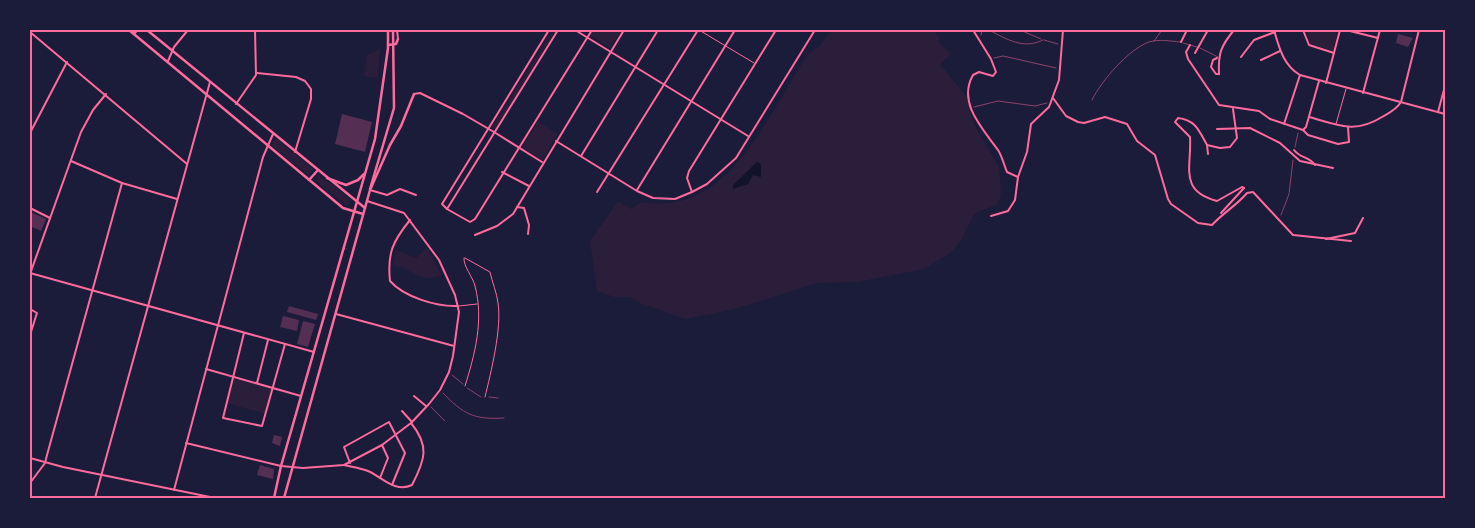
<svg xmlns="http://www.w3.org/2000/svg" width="1475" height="528" viewBox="0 0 1475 528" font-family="Arial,sans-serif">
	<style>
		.green { fill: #2a1e3b }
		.water { fill: #12122b }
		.building { fill: #542f53 }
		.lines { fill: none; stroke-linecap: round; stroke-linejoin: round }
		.path { stroke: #ff6b9d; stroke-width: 0.5 }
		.service { stroke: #ff6b9d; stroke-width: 0.5 }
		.pedestrian { stroke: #ff6b9d; stroke-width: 1 }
		.minor { stroke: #ff6b9d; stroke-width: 2 }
		.tertiary { stroke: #ff6b9d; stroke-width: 2 }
		.secondary { stroke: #ff6b9d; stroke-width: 2.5 }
		.primary { stroke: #ff6b9d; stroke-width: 2.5 }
		.neatline { fill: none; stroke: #ff6b9d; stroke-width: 2 }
	</style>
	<rect width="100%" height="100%" fill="#1b1b3a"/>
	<g class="green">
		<polygon points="594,30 621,30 610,48 590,35"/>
		<path d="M 831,30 L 933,30 L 939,37 L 939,42 L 951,54 L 940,64 L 966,96 L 975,126 L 999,167 L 1001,194 L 998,204 L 974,214 L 962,239 L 952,252 L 924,269 L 857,282 L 817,283 L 735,309 L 685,319 L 640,303 L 629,297 L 614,297 L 597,291 L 590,241 L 618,201 L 631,209 L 641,202 C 730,218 768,112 809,53 L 820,46 Z"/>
		<polygon points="1306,30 1338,30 1333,51 1311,44"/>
		<polygon points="551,33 553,34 495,130 492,127"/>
		<polygon points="380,48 378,78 364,76 367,55"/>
		<polygon points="538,122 558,134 542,160 522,147"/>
		<polygon points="277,139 313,169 311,174 308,175 272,146 273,141"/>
		<polygon points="318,175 321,175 320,177 333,185 349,199 349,205 344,204 316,181"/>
		<path d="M 427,248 L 441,275 C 418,285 413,267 393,266 L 396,250 L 416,258 Z"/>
		<polygon points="234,378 272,388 265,414 227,403"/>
	</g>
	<polygon class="water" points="757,162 761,164 761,177 753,175 748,184 733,189 733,185"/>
	<g class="building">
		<polygon points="1398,34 1413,38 1408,47 1396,43"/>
		<polygon points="342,114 372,122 365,152 335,144"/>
		<polygon points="31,212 46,219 41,231 30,226"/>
		<polygon points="289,306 318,314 316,320 287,312"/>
		<polygon points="283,316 299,320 297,331 280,327"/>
		<polygon points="303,321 315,324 308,347 297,344"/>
		<polygon points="274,435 282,437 280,446 272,443"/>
		<polygon points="260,465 274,469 273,479 257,475"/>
	</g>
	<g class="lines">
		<g class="path">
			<path d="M 989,30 C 1006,39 1024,50 1043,40"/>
			<polyline points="1020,30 1041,39"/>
			<polyline points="981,35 982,30"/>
			<polyline points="1044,40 1058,44"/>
			<polyline points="994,58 1003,56 1056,68"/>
			<polyline points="974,107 998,101 1035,106 1047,103"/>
			<polyline points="1295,147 1298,133"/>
			<polyline points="1281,215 1289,194 1293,160"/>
			<polyline points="452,375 463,384"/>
			<polyline points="467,388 481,397"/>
			<path d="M 443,393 C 463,414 474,420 504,418"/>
			<polyline points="489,397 498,398"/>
			<polyline points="431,407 445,421"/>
		</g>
		<g class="service">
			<polyline points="1154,41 1162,30"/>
			<polyline points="1183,43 1197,47"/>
			<polyline points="1200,48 1218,57"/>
			<path d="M 1092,100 C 1101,81 1129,49 1149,42 C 1159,39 1170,41 1180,42"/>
		</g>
		<g class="pedestrian">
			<polyline points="699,30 754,63"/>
			<polyline points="1336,124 1346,89"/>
			<path d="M 464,258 C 463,266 473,277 475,286 C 484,320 475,354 465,386"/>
			<path d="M 465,258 L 490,272 C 492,282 497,293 498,303 C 502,328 491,372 485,397"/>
			<polyline points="459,306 477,304"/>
		</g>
		<g class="minor">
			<polyline points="575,30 748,136"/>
			<path d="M 973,30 L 991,59 L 996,72 L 993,76 L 979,72 L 973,75 C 957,103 983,129 998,150 C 1002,156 1004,165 1007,172 L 1018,177"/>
			<polyline points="1303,30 1309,45 1334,53"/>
			<polyline points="1346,30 1378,38"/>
			<polyline points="30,32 187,164"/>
			<polyline points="1181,42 1187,30"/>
			<polyline points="1190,45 1186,52 1188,59 1219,105 1259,111 1270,119 1303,130 1308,135 1338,144 1349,142 1348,127"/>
			<polyline points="1195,53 1208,30"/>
			<polyline points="1241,57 1254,40 1275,32"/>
			<polyline points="1217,58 1213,60 1211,67 1216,74 1219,74"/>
			<polyline points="1261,60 1280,51"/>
			<polyline points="168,61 174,47 188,30"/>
			<polyline points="257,73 296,77 305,81 311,89 311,99 295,152"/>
			<path d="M 1219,74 C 1218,53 1221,46 1234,30"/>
			<polyline points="1326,83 1340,30"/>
			<polyline points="1363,93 1380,30"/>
			<path d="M 1053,98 L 1066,116 L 1078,122 L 1084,123 L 1105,117 L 1127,124 L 1137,141 L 1155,155 L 1168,199 L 1171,204 L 1198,223 L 1212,225 C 1223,213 1237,205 1247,193 L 1253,192 L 1293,235 L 1351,241"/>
			<polyline points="236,104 256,75 255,30"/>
			<path d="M 1233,109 L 1237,138 L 1230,147 L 1220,148 L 1207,145 C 1199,131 1196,120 1178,118 L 1175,122 L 1190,137 C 1192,166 1178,191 1217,201 L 1242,187 L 1244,188"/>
			<polyline points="1438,112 1445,86"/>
			<path d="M 1309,117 C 1338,125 1355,134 1382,117 C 1389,113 1396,110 1401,102"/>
			<polyline points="1284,124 1300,75"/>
			<polyline points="1217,129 1250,128 1280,143 1300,161 1333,168"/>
			<polyline points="1303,130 1306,127 1319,81"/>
			<polyline points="494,132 542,162"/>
			<polyline points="30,133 67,62"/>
			<polyline points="556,141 637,191 653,198 675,199 692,192 707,184 736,158 815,30"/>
			<polyline points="1207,145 1208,154"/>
			<path d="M 1294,150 C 1300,158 1310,157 1315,165"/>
			<polyline points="581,156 658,30"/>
			<polyline points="71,161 122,183 177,199"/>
			<polyline points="502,172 529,186"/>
			<polyline points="370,190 387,195 400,189 416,195"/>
			<polyline points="637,190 735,30"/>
			<polyline points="597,192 698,30"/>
			<polyline points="692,192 687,178 689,171 776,30"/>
			<polyline points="517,207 524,208 529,225 528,234"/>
			<polyline points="30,208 50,218"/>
			<polyline points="447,209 470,222 475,219 592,30"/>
			<polyline points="1221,213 1244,188"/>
			<polyline points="991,216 1008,211 1015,200 1018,177 1027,152 1031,124 1049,107 1059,80 1063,30"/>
			<path d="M 410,220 C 393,241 387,253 390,281 C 404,297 437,307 458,306"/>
			<polyline points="475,235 497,226 513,214 624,30"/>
			<polyline points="1326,239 1355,233 1363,218"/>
			<polyline points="30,273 314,352"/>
			<polyline points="30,274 81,132 93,110 106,94"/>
			<polyline points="30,309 37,313 30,335"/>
			<polyline points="336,314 454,346"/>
			<polyline points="244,333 223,418 262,426 285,344"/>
			<polyline points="206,369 301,396"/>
			<polyline points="257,383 268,340"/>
			<polyline points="414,396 426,406"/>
			<polyline points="402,411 412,422"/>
			<polyline points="186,443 281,466"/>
			<polyline points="30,458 63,467 215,498"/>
			<polyline points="350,463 344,447 389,422 405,453 392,485"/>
			<path d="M 344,465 C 352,467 360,468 368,471 C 382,477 395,493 412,485 C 425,460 430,446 411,423"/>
			<polyline points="380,478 388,458 382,445"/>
			<polyline points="30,483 45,463 47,455 122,183"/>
			<polyline points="174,490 263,157 273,134"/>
		</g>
		<g class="tertiary">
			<polyline points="397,30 398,39"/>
			<polyline points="549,30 442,204 447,209 558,30"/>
			<path d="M 1274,30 C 1279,47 1283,65 1300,75 L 1445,114"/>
			<polyline points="414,94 420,93 463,114 494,132"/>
			<polyline points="1401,102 1419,30"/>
			<polyline points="281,466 303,468 344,465 382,445 411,423 429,404 440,390 449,372 453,356 459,312 455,295 439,260 404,213 367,201"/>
			<polyline points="95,498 210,82"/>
		</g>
		<g class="secondary">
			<polyline points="129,30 343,208 363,214"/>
			<polyline points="147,30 365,208"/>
			<polyline points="134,34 137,30"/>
			<polyline points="309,180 318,170"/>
		</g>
		<g class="primary">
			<polyline points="388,45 396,44 398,39"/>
			<polyline points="327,178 346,185 358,180 364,174"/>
			<polyline points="370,189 394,108 393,30"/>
			<polyline points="274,498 281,466 375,139 388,48 388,30"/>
			<polyline points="284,498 370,190 390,145 401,126 414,94"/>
		</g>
	</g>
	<rect width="1475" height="528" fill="none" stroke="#1b1b3a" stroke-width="62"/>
	<rect x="31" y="31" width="1413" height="466" class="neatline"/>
</svg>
